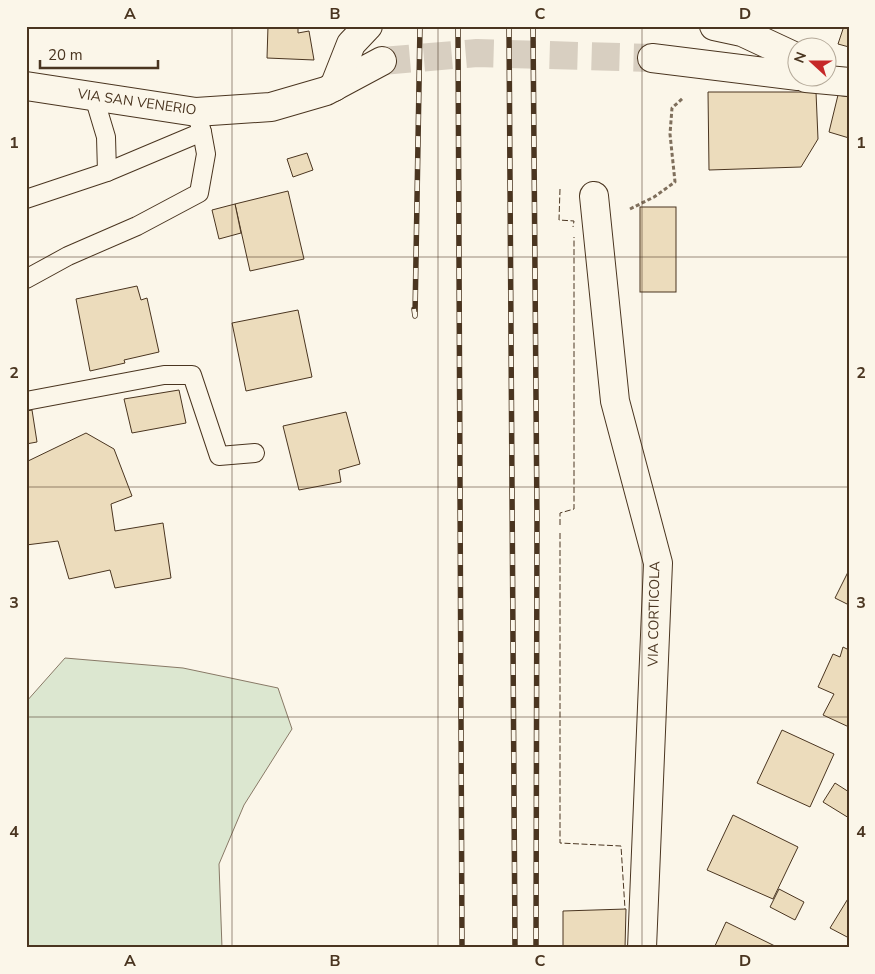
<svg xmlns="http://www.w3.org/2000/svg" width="875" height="974" viewBox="0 0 875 974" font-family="'Nunito Sans',sans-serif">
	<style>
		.green { fill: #dce7d0; stroke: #887966 }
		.building { fill: #ecdcbc; stroke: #4a3520 }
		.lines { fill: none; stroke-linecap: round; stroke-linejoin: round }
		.secondary-tunnel { stroke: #d8cfc1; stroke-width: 28; stroke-dasharray: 28 14; stroke-linecap: butt }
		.lane-casing { stroke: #4a3520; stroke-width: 20 }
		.street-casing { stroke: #4a3520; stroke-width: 30 }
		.secondary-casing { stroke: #4a3520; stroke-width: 30 }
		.path { stroke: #7f6f5c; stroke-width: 3; stroke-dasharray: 4 2.5; stroke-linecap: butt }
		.lane { stroke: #fbf6e9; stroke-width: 18 }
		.street { stroke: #fbf6e9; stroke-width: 28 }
		.secondary { stroke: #fbf6e9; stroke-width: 28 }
		.rail-casing { stroke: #4a3520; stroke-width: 5.5 }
		.rail { stroke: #fbf6e9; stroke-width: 4; stroke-dasharray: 11; stroke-linecap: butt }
		.fence { stroke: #4a3520; stroke-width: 1; stroke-dasharray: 6 2.5; stroke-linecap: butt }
		.grid { fill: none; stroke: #4a3520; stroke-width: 1; stroke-opacity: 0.55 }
		.labels { text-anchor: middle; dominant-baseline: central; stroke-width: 4; stroke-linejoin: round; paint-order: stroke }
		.street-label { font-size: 14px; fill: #4a3520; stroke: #fbf6e9 }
		.neatline { fill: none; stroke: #4a3520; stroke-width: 2 }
		.grid-label { font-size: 16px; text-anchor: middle; font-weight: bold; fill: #4a3520 }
	</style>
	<rect width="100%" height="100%" fill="#fbf6e9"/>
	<polygon class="green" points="65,658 183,668 278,688 292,729 244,805 219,864 222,948 26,948 26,702"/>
	<g class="building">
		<polygon points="268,26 298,26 298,33 309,31 314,60 267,58"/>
		<polygon points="844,26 849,26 849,47 838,44"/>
		<polygon points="708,92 816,92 818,139 801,167 709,170"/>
		<polygon points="838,95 849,97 849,138 829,132"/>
		<polygon points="307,153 313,170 293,177 287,159"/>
		<polygon points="288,191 304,259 250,271 235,204"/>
		<polygon points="235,204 241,233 219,239 212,210"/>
		<rect x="640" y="207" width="36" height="85"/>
		<polygon points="137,286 141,300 147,298 159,352 124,360 125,363 90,371 76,299"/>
		<polygon points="298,310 312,377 246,391 232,323"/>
		<polygon points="179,390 186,423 132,433 124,399"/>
		<polygon points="32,410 37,442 26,444 26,411"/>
		<polygon points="346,412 360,464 339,470 341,482 299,490 283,426"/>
		<polygon points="86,433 114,449 132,496 111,504 115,531 163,523 171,578 115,588 110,570 69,579 58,541 26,545 26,462"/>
		<polygon points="849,570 849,605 835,598"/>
		<polygon points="843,647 849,650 849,727 823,715 834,694 818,687 833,654 840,657"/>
		<polygon points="782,730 834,754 810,807 757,783"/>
		<polygon points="835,783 849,792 849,818 823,802"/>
		<polygon points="733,815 798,847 773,899 707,870"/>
		<polygon points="779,889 804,902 795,920 770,907"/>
		<polygon points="849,897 849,938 830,928"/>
		<polygon points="626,909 625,948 563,948 563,911"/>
		<polygon points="726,922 779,948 714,948"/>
	</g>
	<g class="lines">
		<polyline class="secondary-tunnel" points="382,61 477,53 652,58"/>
		<defs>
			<g id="lane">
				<polyline points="94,97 106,137 107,172"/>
				<polyline points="26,199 107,172 202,132 199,122"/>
				<polyline points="26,279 68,256 137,226 199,193 206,154 202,132"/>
				<polyline points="26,401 164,375 192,375 219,456 255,453"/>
			</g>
			<polyline id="street" points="594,196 615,401 658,563 642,948"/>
			<g id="secondary">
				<polyline points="714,26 742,32 798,58"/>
				<polyline points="652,58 798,76"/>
				<polyline points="806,78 849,82"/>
				<polyline points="26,86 196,112 271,107 326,91 382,61"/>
				<polyline points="334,87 351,44 368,26"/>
			</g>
		</defs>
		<use href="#lane" class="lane-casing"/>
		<use href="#street" class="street-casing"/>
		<use href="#secondary" class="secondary-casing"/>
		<polyline class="path" points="630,209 654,197 675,182 670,134 672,108 683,98"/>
		<use href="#lane" class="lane"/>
		<use href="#street" class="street"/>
		<use href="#secondary" class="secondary"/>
		<defs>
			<g id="rail">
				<polyline points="458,26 462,948"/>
				<polyline points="509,26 515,948"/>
				<polyline points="533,26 537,520 536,948"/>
				<polyline points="414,309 415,316 420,26"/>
			</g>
		</defs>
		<use href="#rail" class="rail-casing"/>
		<use href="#rail" class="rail"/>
		<g class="fence">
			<polyline points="560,189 559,220 574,221 573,227"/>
			<polyline points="560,525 560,513 574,509 574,237"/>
			<polyline points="560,533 560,843 621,846 625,909"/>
		</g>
	</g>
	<path class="grid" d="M 232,26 L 232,948M 438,26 L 438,948M 642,26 L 642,948M 26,257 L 849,257M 26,487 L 849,487M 26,717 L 849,717"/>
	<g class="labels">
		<g class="street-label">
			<text transform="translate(137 102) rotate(8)">VIA SAN VENERIO</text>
			<text transform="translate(654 614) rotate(-89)">VIA CORTICOLA</text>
		</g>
	</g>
	<rect width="875" height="974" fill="none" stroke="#fbf6e9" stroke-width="55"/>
	<g transform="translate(812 62) rotate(291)"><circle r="24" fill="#fbf6e9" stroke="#b4a999"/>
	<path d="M0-4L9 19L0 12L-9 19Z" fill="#c62828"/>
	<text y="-8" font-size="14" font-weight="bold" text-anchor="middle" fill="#4a3520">N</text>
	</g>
	<path d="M40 60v8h118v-8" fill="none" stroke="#4a3520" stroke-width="2.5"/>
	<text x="48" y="60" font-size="15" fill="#4a3520" stroke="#fbf6e9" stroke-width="4" paint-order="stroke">20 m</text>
	<rect x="28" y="28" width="820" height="918" class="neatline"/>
	<g class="grid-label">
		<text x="130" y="19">A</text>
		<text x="335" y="19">B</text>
		<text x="540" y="19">C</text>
		<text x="745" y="19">D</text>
		<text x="14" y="148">1</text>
		<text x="861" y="148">1</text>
		<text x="14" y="378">2</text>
		<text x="861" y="378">2</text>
		<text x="14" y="608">3</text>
		<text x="861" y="608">3</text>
		<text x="14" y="837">4</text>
		<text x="861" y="837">4</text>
		<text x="130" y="966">A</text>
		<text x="335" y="966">B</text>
		<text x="540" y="966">C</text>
		<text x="745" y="966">D</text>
	</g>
</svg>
